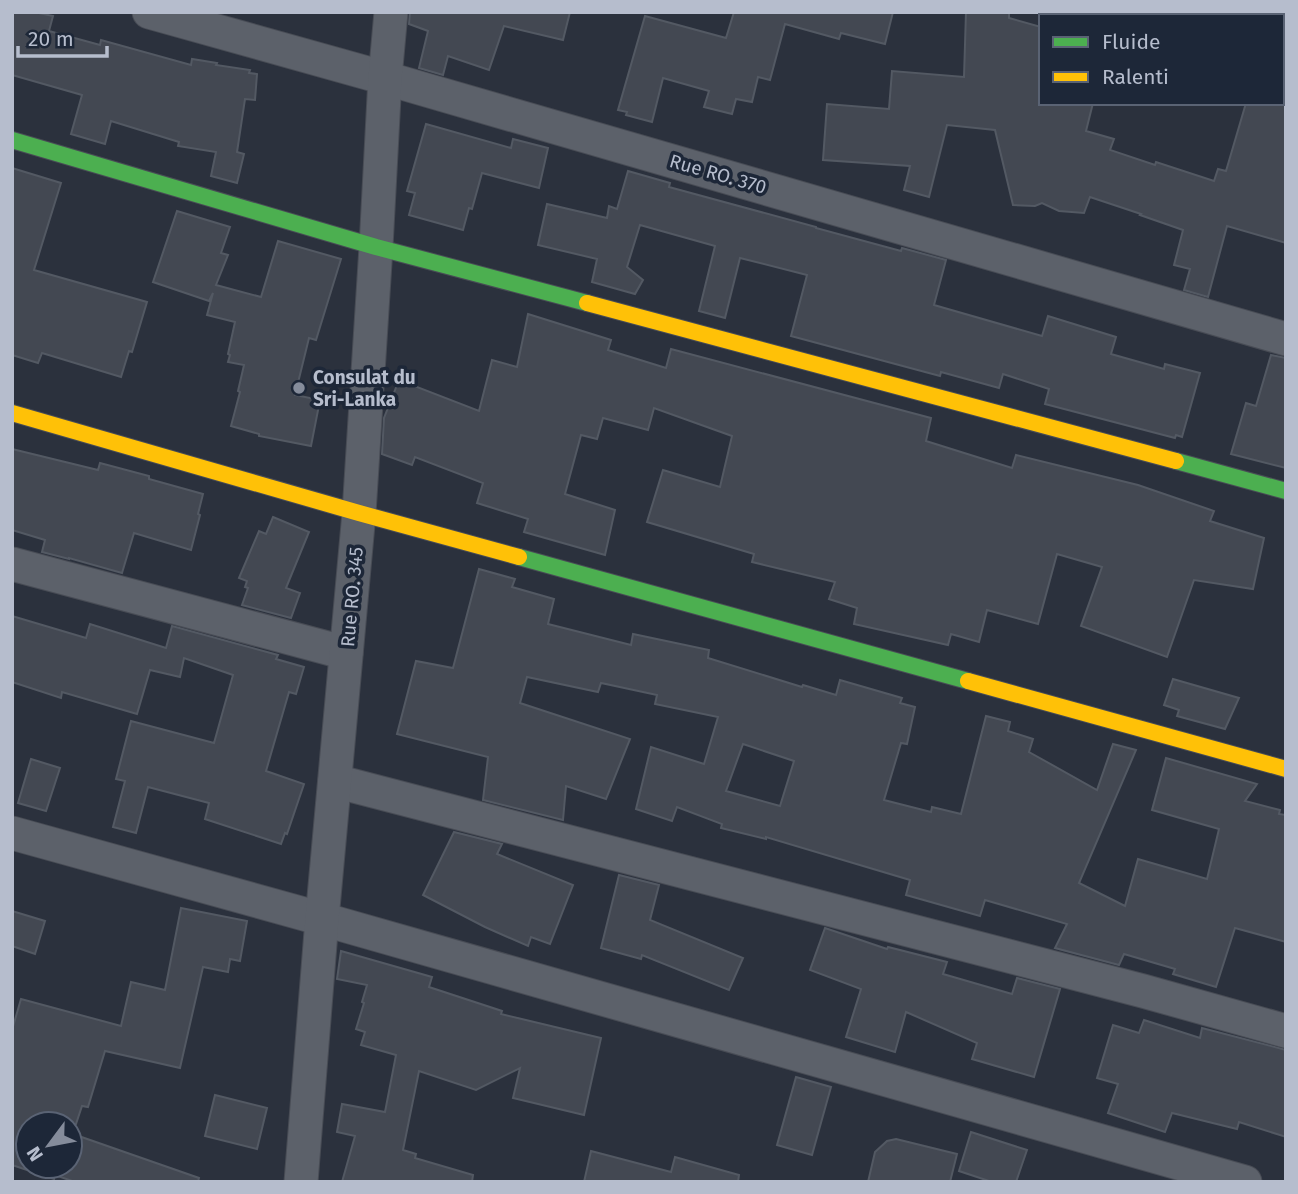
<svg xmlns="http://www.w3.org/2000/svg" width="1298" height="1194" viewBox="0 0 1298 1194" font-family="'Fira Sans',sans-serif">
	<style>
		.building { fill: #434852; stroke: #535963; stroke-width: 2; fill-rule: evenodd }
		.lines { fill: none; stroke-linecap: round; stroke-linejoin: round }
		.street-casing { stroke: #484c55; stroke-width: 35 }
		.fast-casing { stroke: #484c55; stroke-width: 18 }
		.slow-casing { stroke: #484c55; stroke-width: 18 }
		.street { stroke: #5c616a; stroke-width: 33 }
		.fast { stroke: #4caf50; stroke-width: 16 }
		.slow { stroke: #ffc107; stroke-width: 16 }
		.poi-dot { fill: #858c9b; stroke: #1d2738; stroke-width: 2.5 }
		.labels { text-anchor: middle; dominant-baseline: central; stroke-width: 7; stroke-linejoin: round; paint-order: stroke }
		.street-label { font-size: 19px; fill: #b6bdcd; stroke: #1d2738 }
		.poi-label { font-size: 19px; font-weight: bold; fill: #b6bdcd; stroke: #1d2738; text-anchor: start }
	</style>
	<rect width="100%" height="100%" fill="#2b313d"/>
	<g class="building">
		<polygon points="12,12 34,12 53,16 49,31 100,45 101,40 191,65 192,59 217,63 216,65 250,70 249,73 257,74 255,100 245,99 237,152 244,154 237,183 211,176 216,152 178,146 179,142 111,121 105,144 71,134 82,95 12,75"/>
		<polygon points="410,12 570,12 563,40 504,26 489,70 448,56 443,75 419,68 428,31 409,24"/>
		<polygon points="734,12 893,12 885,44 841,33 839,39 785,24 770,80 758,77 752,102 736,99 732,114 704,107 709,91 663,78 652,122 626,115 627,112 618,110 645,16 726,38"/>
		<polygon points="966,12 1009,12 1009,18 1041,27 1041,103 1093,103 1086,131 1114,139 1110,150 1155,165 1156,162 1214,181 1218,169 1226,171 1246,103 1286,103 1286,243 1227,226 1208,297 1184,290 1190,269 1174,265 1183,230 1140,215 1141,214 1090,197 1084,213 1059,211 1042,203 1035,206 1013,205 995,130 947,125 929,197 904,190 910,166 823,160 827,104 889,109 892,71 964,77"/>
		<polygon points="426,124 511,148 513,139 548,148 539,188 482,173 472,209 469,208 463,230 409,215 415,193 407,191"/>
		<polygon points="12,168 61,183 34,270 147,302 132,352 129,351 121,377 42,353 38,363 12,355"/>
		<polygon points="628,171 670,183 669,187 816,227 816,228 901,251 902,248 946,260 934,305 1042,336 1048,316 1116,337 1111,354 1164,369 1165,364 1200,373 1182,437 1176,435 1175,438 1045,404 1049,389 1003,374 999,388 941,372 940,376 791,336 807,275 740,258 725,318 699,311 715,246 640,225 627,267 643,280 635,294 592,282 597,259 538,245 547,204 607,218 609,206 617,209"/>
		<polygon points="177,211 230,227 221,253 228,255 216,285 261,297 278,241 341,259 316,340 309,338 295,395 320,400 311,446 259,436 259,434 231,426 240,392 238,391 244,365 228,362 230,355 228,354 235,322 207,315 213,293 209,301 153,282"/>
		<polygon points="528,314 611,340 608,350 666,368 671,349 931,418 926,441 1012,468 1016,455 1138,485 1214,511 1210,521 1264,538 1253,589 1194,580 1167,657 1081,626 1102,567 1057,554 1038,624 987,610 979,642 951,634 948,645 854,624 857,608 829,599 835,582 752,562 754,554 647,522 663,470 720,487 732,436 654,408 648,430 603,418 597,439 581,435 565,494 615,510 605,555 524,532 528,519 477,503 483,483 415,457 412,465 382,454 384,418 399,380 479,411 492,360 517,367"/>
		<polygon points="1271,355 1286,358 1286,468 1231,454 1246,403 1256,406"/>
		<polygon points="12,449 98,470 100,463 149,476 149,479 203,494 198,514 200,515 191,550 134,533 122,573 69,558 69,559 42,552 45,540 12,530"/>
		<polygon points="273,517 309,532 286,588 300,593 291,618 242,605 248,588 245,587 247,581 239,578 259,531 266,534"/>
		<path d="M 479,569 L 515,579 L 512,587 L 554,599 L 548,624 L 631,645 L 633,634 L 709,650 L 708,658 L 802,687 L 803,685 L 836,695 L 840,680 L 902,698 L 900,703 L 915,707 L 907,744 L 901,743 L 884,800 L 931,812 L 932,807 L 961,814 L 986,716 L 1010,722 L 1008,731 L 1033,739 L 1029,752 L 1097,790 L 1113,744 L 1136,750 L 1079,883 L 1125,906 L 1138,859 L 1207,879 L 1219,829 L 1152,810 L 1166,758 L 1257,784 L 1245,801 L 1280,810 L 1279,814 L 1286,815 L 1286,942 L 1235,928 L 1216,987 L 1173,974 L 1175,969 L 1124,954 L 1119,965 L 1055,948 L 1067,924 L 985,900 L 980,916 L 906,895 L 910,880 L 766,837 L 766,839 L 721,828 L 722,824 L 677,807 L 672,821 L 636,809 L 651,747 L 704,764 L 718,717 L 655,704 L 657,695 L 601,683 L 598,692 L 527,677 L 520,703 L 630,739 L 606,799 L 566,786 L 563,820 L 483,800 L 488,757 L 397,734 L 416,661 L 453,668 ZM 743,744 L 794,761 L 780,806 L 726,791 Z"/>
		<polygon points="12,616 86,638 90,624 166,648 172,626 278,655 276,659 304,667 296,694 289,692 266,771 304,784 287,834 285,833 281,844 205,819 209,803 148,787 136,833 113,827 125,781 116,779 131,721 214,743 233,675 184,658 180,677 150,670 137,714 62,692 61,698 12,682"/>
		<polygon points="1173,679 1239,698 1225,729 1177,716 1179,710 1164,705"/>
		<polygon points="31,759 60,768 46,811 18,803"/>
		<polygon points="454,832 502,844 497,854 573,885 550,944 531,937 528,946 485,927 423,895"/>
		<polygon points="619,875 659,885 650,920 743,958 729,990 642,955 641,959 601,948"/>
		<polygon points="181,908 247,921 240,961 230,959 228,972 203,967 180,1068 105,1051 88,1107 82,1106 76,1124 28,1124 28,1166 70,1166 70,1133 199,1178 198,1182 75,1182 55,1175 54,1179 12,1165 12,1030 21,999 121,1026 131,982 165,990"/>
		<polygon points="12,911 45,921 35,954 12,946"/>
		<polygon points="825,928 887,949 888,947 947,962 943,974 1012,994 1017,978 1060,989 1034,1077 972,1059 977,1043 906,1012 895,1052 846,1037 861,989 810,970"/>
		<polygon points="341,951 432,977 429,987 502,1011 501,1014 601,1038 584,1115 513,1098 520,1068 476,1090 419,1071 403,1150 416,1154 415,1158 473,1175 472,1182 342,1182 355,1136 337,1132 342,1104 385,1112 396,1055 361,1045 365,1032 356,1029 364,1003 362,1002 367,985 337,979"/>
		<polygon points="1144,1020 1200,1038 1202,1028 1286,1050 1286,1137 1239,1122 1237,1129 1172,1113 1165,1132 1108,1113 1118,1084 1097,1078 1113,1025 1139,1033"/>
		<polygon points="796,1077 831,1087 812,1155 777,1145"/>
		<polygon points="215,1095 267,1108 257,1149 205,1136"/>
		<polygon points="971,1132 1027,1150 1016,1182 992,1182 959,1171"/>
		<polygon points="896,1139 957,1154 950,1182 868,1182 875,1152 887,1141"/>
		<polygon points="591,1151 671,1172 675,1157 739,1175 738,1182 584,1182"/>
	</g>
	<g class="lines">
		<defs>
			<g id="street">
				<polyline points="149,12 385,78 1286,339"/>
				<polyline points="1102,12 1115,16"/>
				<polyline points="1282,62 1286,63"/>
				<polyline points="12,564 346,653"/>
				<polyline points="335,781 1143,991 1286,1031"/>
				<polyline points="12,833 322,919 1245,1182"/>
				<polyline points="301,1182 322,919 359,513 376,247 385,78 391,12"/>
			</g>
			<g id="fast">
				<polyline points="12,140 376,247 587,303"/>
				<polyline points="1176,461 1286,491"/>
				<polyline points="519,557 968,681"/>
			</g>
			<g id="slow">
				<polyline points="587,303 1176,461"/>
				<polyline points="12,413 359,513 519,557"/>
				<polyline points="968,681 1286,769"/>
			</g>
		</defs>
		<use href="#street" class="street-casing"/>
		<use href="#fast" class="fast-casing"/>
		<use href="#slow" class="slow-casing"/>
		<use href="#street" class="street"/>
		<use href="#fast" class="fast"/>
		<use href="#slow" class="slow"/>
	</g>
	<circle class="poi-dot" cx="299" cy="388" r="7"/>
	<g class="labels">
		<g class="street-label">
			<text transform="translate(718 174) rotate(16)">Rue RO. 370</text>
			<text transform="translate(352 597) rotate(-85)">Rue RO. 345</text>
		</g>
		<g class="poi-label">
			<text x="313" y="377">Consulat du<tspan x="313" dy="22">Sri-Lanka</tspan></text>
		</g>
	</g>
	<rect width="1298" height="1194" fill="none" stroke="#b6bdcd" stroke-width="28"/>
	<rect x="1039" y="14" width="245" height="91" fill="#1d2738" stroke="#5a6374" stroke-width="2"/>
	<rect x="1053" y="37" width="35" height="10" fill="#4caf50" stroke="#5a6374" stroke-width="2"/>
	<text x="1102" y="49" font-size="21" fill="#b6bdcd">Fluide</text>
	<rect x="1053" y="72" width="35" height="10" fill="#ffc107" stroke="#5a6374" stroke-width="2"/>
	<text x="1102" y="84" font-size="21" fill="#b6bdcd">Ralenti</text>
	<g transform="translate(49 1145) rotate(238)"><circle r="33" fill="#1d2738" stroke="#5a6374" stroke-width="2"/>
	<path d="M0-5L12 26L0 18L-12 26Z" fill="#858c9b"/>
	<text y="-10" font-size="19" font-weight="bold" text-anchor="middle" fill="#b6bdcd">N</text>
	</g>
	<path d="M18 46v10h89v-10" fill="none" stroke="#b6bdcd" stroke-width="3.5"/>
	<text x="28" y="46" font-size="21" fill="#b6bdcd" stroke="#1d2738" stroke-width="5" paint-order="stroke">20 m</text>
</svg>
